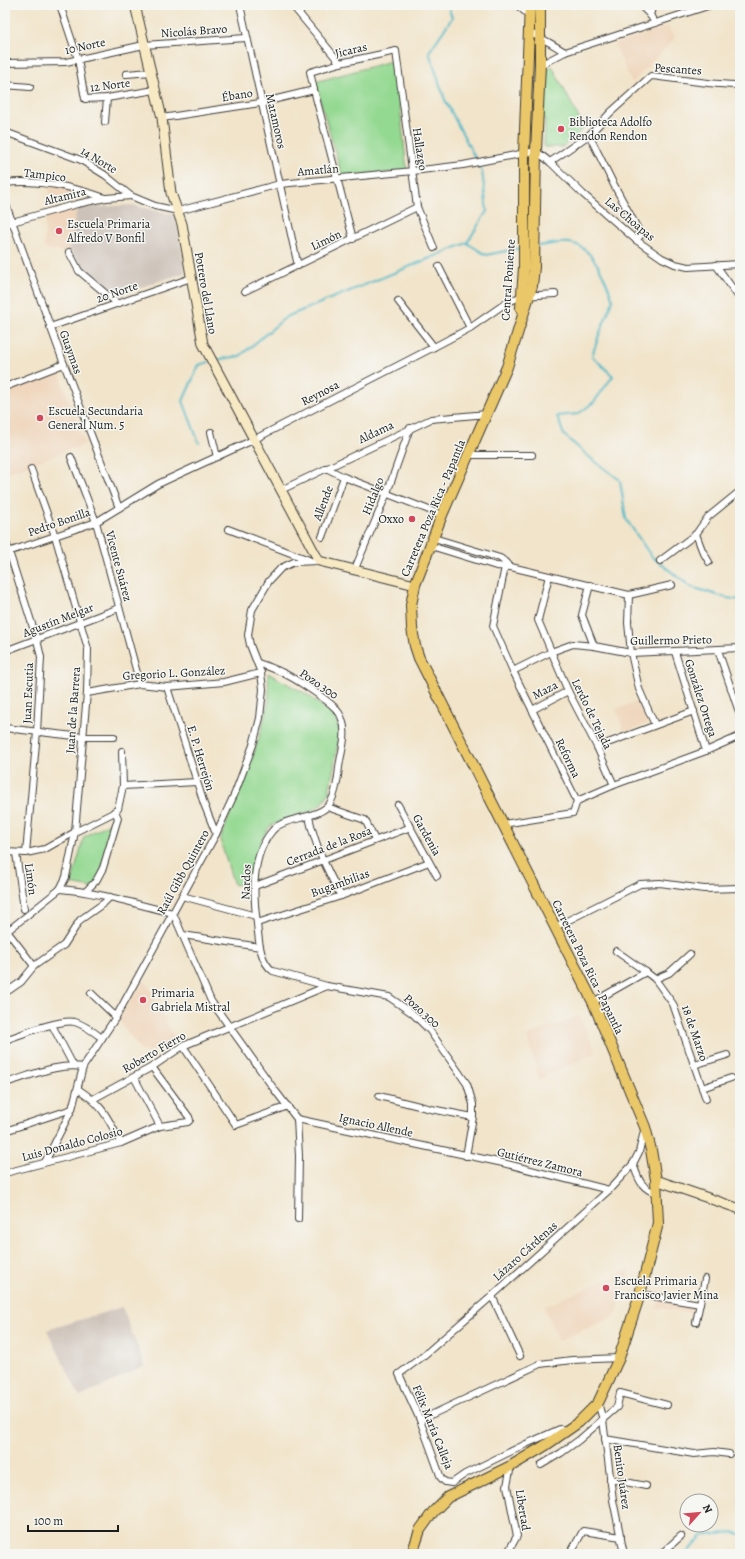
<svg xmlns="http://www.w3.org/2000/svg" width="745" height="1559" viewBox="0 0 745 1559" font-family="Alegreya,serif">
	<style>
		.built { fill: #efd6bc }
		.industrial { fill: #cdc2b9 }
		.green { fill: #94d992; stroke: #587a57 }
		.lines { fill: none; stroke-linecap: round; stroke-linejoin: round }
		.stream { stroke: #4cb8c8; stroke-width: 2 }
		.street-casing { stroke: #3c3a36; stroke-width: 8 }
		.secondary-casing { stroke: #3c3a36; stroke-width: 11 }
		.primary-casing { stroke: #3c3a36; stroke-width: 12 }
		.street { stroke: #fff; stroke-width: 6 }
		.secondary { stroke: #f7e9c3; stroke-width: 9 }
		.primary { stroke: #eac769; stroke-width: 10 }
		.poi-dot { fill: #d1495b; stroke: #f6f6f2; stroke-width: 1.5 }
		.labels { text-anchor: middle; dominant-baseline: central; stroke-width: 3; stroke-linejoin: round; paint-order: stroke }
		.street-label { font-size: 12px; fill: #1c1c1c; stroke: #f6f6f2 }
		.poi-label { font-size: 12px; fill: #1c1c1c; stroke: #f6f6f2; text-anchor: start }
	</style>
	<rect width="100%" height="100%" fill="#f6f6f2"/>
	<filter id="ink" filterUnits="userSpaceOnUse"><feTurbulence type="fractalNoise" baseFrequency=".025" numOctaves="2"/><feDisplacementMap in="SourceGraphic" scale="8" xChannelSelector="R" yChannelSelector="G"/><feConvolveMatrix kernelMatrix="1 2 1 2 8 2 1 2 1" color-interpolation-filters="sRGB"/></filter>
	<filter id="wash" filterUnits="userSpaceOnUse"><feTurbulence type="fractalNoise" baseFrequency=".012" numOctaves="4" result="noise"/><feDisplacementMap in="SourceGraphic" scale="16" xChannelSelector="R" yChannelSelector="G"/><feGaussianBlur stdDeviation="0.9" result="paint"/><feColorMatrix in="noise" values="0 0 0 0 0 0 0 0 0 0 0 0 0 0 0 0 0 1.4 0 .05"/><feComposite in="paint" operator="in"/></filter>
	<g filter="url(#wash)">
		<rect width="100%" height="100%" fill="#f1e4ca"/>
		<g class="built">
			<polygon points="667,26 675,38 632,83 614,44"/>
			<polygon points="49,185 94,195 51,208"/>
			<polygon points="77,208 68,253 44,248 46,214"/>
			<polygon points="59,372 85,444 5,474 5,392"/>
			<polygon points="638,701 647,724 625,732 616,709"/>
			<polygon points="145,980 176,1041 149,1052 142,1051 118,1019"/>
			<polygon points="580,1015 596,1053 539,1079 527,1036"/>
			<polygon points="630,1269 615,1316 559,1341 544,1307"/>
			<polygon points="659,1298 698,1304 696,1313 657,1308"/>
		</g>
		<g class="industrial">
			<polygon points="133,205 176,215 185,273 116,295 89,277 69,249 77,208"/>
			<polygon points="122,1307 145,1366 80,1397 47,1330"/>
		</g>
		<g class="green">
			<polygon points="395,60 407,171 342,176 315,82"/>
			<polygon points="552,66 584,128 563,147 544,147 545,120 543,119 543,94 546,94 547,69"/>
			<polygon points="268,673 308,695 335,717 340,732 329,793 322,804 311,811 270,826 262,839 254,862 251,882 234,885 220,840 254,753 261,731 269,701"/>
			<polygon points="113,821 97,889 71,884 84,837"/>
		</g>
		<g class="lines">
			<g class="stream">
				<polyline points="467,243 486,255 521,248"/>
				<path d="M 537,246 C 547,245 559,242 569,243 C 593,245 606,280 613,300 L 599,335 L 592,356 L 613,376 L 594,402 L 578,414 L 557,416 L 564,435 L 589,457 L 620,480 L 626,519 L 651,556 L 691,587 L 727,598 L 740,600"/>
				<polyline points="215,360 240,356 286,317 467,243 487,211 482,171 445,100 429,52 452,18 448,5"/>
				<polyline points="199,443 183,401 199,365 209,362"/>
				<polyline points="686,1554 702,1536 733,1532 740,1534"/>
			</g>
		</g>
	</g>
	<g filter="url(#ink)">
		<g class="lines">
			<defs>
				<g id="street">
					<polyline points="60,5 78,59 85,99 107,98 155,90"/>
					<polyline points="240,5 298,266"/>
					<polyline points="292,5 340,63"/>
					<polyline points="517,5 530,16"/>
					<polyline points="640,5 650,15 655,23"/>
					<polyline points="650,15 653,5"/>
					<path d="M 529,33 C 542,37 553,45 565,52"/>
					<polyline points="5,63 66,62 144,45 246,38"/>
					<polyline points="540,65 565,52 711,5"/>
					<polyline points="126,74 151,72"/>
					<polyline points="5,85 30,87"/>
					<polyline points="162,118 260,103 314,90"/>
					<polyline points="105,122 107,98"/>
					<polyline points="5,132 81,160 105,175 131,196 155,206 178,211 280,184 413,171 463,165 536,151 550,162 583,194 636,240 662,258 675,264 688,267 740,264"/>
					<polyline points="589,135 613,183 641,235 636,240"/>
					<path d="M 550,162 L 589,135 L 611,112 L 651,76 C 681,79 711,85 740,85"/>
					<path d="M 5,183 C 36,179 75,187 105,198"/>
					<polyline points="5,202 64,364 119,508"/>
					<polyline points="5,224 77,204 106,198 131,196"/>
					<polyline points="353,239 314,90 310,72 340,63 396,51 417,207 434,248"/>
					<polyline points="69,252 79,271 118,304"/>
					<polyline points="716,265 740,299"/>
					<polyline points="439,267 470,328"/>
					<polyline points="245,291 417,207"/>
					<polyline points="398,301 434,347"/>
					<polyline points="50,327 191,278"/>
					<polyline points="5,387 64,364"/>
					<polyline points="211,432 217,457"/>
					<polyline points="469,455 532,455"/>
					<polyline points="71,457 96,522 140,684"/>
					<polyline points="326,468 344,477 442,515"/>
					<polyline points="281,490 431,419 487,414"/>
					<polyline points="228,529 309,560"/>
					<polyline points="696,534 702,550 709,562"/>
					<polyline points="322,537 344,477"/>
					<polyline points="434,538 500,558 508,564"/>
					<polyline points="5,539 37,640 41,657 37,732 26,853"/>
					<polyline points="431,546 496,566 511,567 629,595 672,585"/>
					<polyline points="5,553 96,522 158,484 253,440 434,347 470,328 506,303 522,296 555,294"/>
					<polyline points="660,561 696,534 708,517 740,491"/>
					<polyline points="506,562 493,626 513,671 577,801"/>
					<polyline points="354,571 387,493 410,428"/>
					<polyline points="549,576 538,620 568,691 597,747 614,785"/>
					<polyline points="590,585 582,615 594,646"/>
					<polyline points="629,595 628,623 631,653 639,689 655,725"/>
					<polyline points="718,650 740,715"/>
					<polyline points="5,651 119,608"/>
					<polyline points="675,652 706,751"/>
					<path d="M 258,663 C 266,666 273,668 281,672 C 293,677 327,699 336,709 C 338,711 341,716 342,719 C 348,734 341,752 339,767 C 338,778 335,799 327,807 C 312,820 283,817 272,831 C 251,856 253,893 257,924 C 259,939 259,961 273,971 L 327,986 L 389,997 L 412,1013 L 430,1031 L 467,1084 L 473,1104 L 473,1117 L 466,1156"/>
					<polyline points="513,671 551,652 573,644 594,646 631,653 740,648"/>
					<polyline points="167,687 204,804 216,834"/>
					<polyline points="87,693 140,684 167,687 224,682 261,673"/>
					<polyline points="532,710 568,691"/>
					<polyline points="5,728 83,737 114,737"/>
					<polyline points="597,747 694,711"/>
					<polyline points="123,786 197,782"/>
					<polyline points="577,801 614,785 706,751 740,736"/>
					<polyline points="398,805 437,876"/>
					<polyline points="327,807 365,820 375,840"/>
					<path d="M 309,817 C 316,848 326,868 341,896"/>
					<polyline points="503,824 573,813 577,801"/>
					<polyline points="5,852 26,853 45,849 75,832 111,814 118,809 123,786 122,751"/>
					<polyline points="16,853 24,909"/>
					<polyline points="255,886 411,827"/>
					<path d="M 60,889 C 98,892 135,904 173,913 L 211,1001 L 274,1089 L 297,1119 L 503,1163 L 609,1190"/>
					<polyline points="85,892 96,881 103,868 118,818 115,811"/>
					<polyline points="182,896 256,916"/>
					<polyline points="257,923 341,896 429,862"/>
					<polyline points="555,927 640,884 660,883 704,889 740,888"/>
					<polyline points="7,931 34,966"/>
					<polyline points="5,933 60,889 66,877 75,832 87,693 88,649 55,536 31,469"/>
					<polyline points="183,935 260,947"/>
					<polyline points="616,951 646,972 655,979 673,1004 706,1099"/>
					<polyline points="655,979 669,973 690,954"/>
					<polyline points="5,993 21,982 34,966 64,945 80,920 104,903 110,897"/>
					<polyline points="91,993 116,1017"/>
					<polyline points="593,1002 646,972"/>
					<polyline points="52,1025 73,1065"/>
					<path d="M 5,1040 C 20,1035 61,1018 75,1022 C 85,1025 94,1032 102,1038"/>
					<polyline points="183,1046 236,1125 288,1106"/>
					<polyline points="694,1065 727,1055"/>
					<polyline points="134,1077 160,1126"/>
					<path d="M 5,1083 C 30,1076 57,1063 83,1067"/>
					<polyline points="702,1088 731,1078"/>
					<path d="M 78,1089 C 104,1106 107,1117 121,1143"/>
					<polyline points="379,1096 431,1109 473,1117"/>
					<polyline points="93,1099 152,1067 183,1046 327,986"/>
					<polyline points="297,1119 299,1156 298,1219"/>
					<polyline points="5,1131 72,1109"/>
					<polyline points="45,1162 72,1109 83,1067 116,1017 216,834 235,793 253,745 260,718 263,689 261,673 250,645 248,635 252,610 269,581 281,568 294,562 319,561"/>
					<path d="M 633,1164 C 639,1180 640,1187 657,1194"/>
					<polyline points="5,1173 121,1143 160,1126 188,1122 190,1120 189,1117 152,1067"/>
					<polyline points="640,1294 700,1304"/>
					<polyline points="492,1296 520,1356"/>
					<polyline points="696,1322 705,1279"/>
					<polyline points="598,1403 603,1420 613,1500 624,1554"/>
					<polyline points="420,1420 540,1364 572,1360 619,1358"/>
					<polyline points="567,1430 560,1429 526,1444 465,1474 452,1483 445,1482 441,1478 420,1420 399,1374 422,1357 492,1296 609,1190 633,1164 639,1152 644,1131"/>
					<polyline points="605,1439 694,1454 714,1452 729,1454"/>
					<polyline points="541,1465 561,1453 579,1440 617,1407 620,1393 667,1405"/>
					<polyline points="610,1479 646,1486"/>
					<polyline points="507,1554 517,1536 507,1486 511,1466"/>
					<polyline points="570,1554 583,1531 621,1537"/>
					<polyline points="661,1554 681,1536"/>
				</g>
				<g id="secondary">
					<polyline points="135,5 162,118 171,193 182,224 203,344 319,561 415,585"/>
					<polyline points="656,1180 740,1209"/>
				</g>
				<g id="primary">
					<polyline points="521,308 524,268 524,154 530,5"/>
					<polyline points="412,1554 420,1530 433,1512 448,1497 511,1466 546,1445 579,1422 598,1403 619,1358 640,1294 658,1223 656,1180 651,1150 645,1127 593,1002 419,658 415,646 412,628 411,605 415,585 442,515 507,367 532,286 534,267 536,151 540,65 540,5"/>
				</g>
			</defs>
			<use href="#street" class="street-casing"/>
			<use href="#secondary" class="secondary-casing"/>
			<use href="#primary" class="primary-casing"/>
			<use href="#street" class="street"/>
			<use href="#secondary" class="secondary"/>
			<use href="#primary" class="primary"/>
		</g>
	</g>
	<g class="poi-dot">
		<circle cx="561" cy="129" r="4"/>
		<circle cx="59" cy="231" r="4"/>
		<circle cx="40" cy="418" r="4"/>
		<circle cx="412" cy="519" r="4"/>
		<circle cx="143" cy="1000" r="4"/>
		<circle cx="606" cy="1288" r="4"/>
	</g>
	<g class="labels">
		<g class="street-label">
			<text transform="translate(194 31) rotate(-4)">Nicolás Bravo</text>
			<text transform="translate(85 46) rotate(-12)">10 Norte</text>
			<text transform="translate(351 50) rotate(-13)">Jicaras</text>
			<text transform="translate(678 69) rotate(4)">Pescantes</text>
			<text transform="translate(110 85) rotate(-7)">12 Norte</text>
			<text transform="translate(237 95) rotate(-9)">Ébano</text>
			<text transform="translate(276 121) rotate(77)">Matamoros</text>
			<text transform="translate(420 149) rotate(81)">Hallazgo</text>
			<text transform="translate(99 160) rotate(31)">14 Norte</text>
			<text transform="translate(318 170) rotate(-5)">Amatlán</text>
			<text transform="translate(45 175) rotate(7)">Tampico</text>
			<text transform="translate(65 196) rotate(-14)">Altamira</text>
			<text transform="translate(630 219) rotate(40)">Las Choapas</text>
			<text transform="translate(326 240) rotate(-26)">Limón</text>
			<text transform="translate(508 280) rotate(-86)">Central Poniente</text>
			<text transform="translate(117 292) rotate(-19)">20 Norte</text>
			<text transform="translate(206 293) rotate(80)">Potrero del Llano</text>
			<text transform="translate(71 352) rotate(70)">Guaymas</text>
			<text transform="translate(320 393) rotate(-27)">Reynosa</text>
			<text transform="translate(376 432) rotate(-25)">Aldama</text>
			<text transform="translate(373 496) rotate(-68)">Hidalgo</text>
			<text transform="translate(323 503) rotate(-69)">Allende</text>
			<text transform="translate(433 508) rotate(-67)">Carretera Poza Rica - Papantla</text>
			<text transform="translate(59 522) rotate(-19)">Pedro Bonilla</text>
			<text transform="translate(119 566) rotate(75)">Vicente Suárez</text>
			<text transform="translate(58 620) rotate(-21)">Agustín Melgar</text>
			<text transform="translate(671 640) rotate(-1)">Guillermo Prieto</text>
			<text transform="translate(174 673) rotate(-3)">Gregorio L. González</text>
			<text transform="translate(319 684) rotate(34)">Pozo 300</text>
			<text transform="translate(545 690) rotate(-28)">Maza</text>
			<text transform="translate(28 693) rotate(-88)">Juan Escutia</text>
			<text transform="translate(701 698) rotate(72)">González Ortega</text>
			<text transform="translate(73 710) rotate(-86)">Juan de la Barrera</text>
			<text transform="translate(592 714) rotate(64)">Lerdo de Tejada</text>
			<text transform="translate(201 758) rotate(73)">E. P. Herrejón</text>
			<text transform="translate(568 758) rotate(64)">Reforma</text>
			<text transform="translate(427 835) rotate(61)">Gardenia</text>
			<text transform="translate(329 846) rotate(-21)">Cerrada de la Rosa</text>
			<text transform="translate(183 872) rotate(-61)">Raúl Gibb Quintero</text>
			<text transform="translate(31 879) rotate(82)">Limón</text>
			<text transform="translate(246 882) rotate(-88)">Nardos</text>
			<text transform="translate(340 883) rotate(-20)">Bugambilias</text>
			<text transform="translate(588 967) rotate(64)">Carretera Poza Rica - Papantla</text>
			<text transform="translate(422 1011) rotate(42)">Pozo 300</text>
			<text transform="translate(695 1033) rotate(71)">18 de Marzo</text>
			<text transform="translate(154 1052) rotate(-30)">Roberto Fierro</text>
			<text transform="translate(376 1125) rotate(12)">Ignacio Allende</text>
			<text transform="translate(72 1144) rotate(-15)">Luis Donaldo Colosio</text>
			<text transform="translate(540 1162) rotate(14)">Gutiérrez Zamora</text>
			<text transform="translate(525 1251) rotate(-42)">Lázaro Cárdenas</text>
			<text transform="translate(433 1427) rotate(68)">Félix María Calleja</text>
			<text transform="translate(622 1477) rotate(82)">Benito Juárez</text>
			<text transform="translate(523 1510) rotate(81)">Libertad</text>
		</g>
		<g class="poi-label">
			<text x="569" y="122">Biblioteca Adolfo<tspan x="569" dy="14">Rendon Rendon</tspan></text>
			<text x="67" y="224">Escuela Primaria<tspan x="67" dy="14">Alfredo V Bonfil</tspan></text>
			<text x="48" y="411">Escuela Secundaria<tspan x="48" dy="14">General Num. 5</tspan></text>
			<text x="404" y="519" text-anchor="end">Oxxo</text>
			<text x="151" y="993">Primaria<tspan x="151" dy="14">Gabriela Mistral</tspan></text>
			<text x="614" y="1281">Escuela Primaria<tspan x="614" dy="14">Francisco Javier Mina</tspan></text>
		</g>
	</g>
	<rect width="745" height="1559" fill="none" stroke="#f6f6f2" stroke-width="20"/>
	<g transform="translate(699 1513) rotate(63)"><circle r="19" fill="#f6f6f2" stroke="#9f9f9c"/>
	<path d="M0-3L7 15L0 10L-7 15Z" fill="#d1495b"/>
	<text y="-6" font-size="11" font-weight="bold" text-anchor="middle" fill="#1c1c1c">N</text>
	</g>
	<path d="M28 1525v6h90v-6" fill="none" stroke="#1c1c1c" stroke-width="2"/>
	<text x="34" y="1525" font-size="12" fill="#1c1c1c" stroke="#f6f6f2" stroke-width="3" paint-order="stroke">100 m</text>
</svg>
